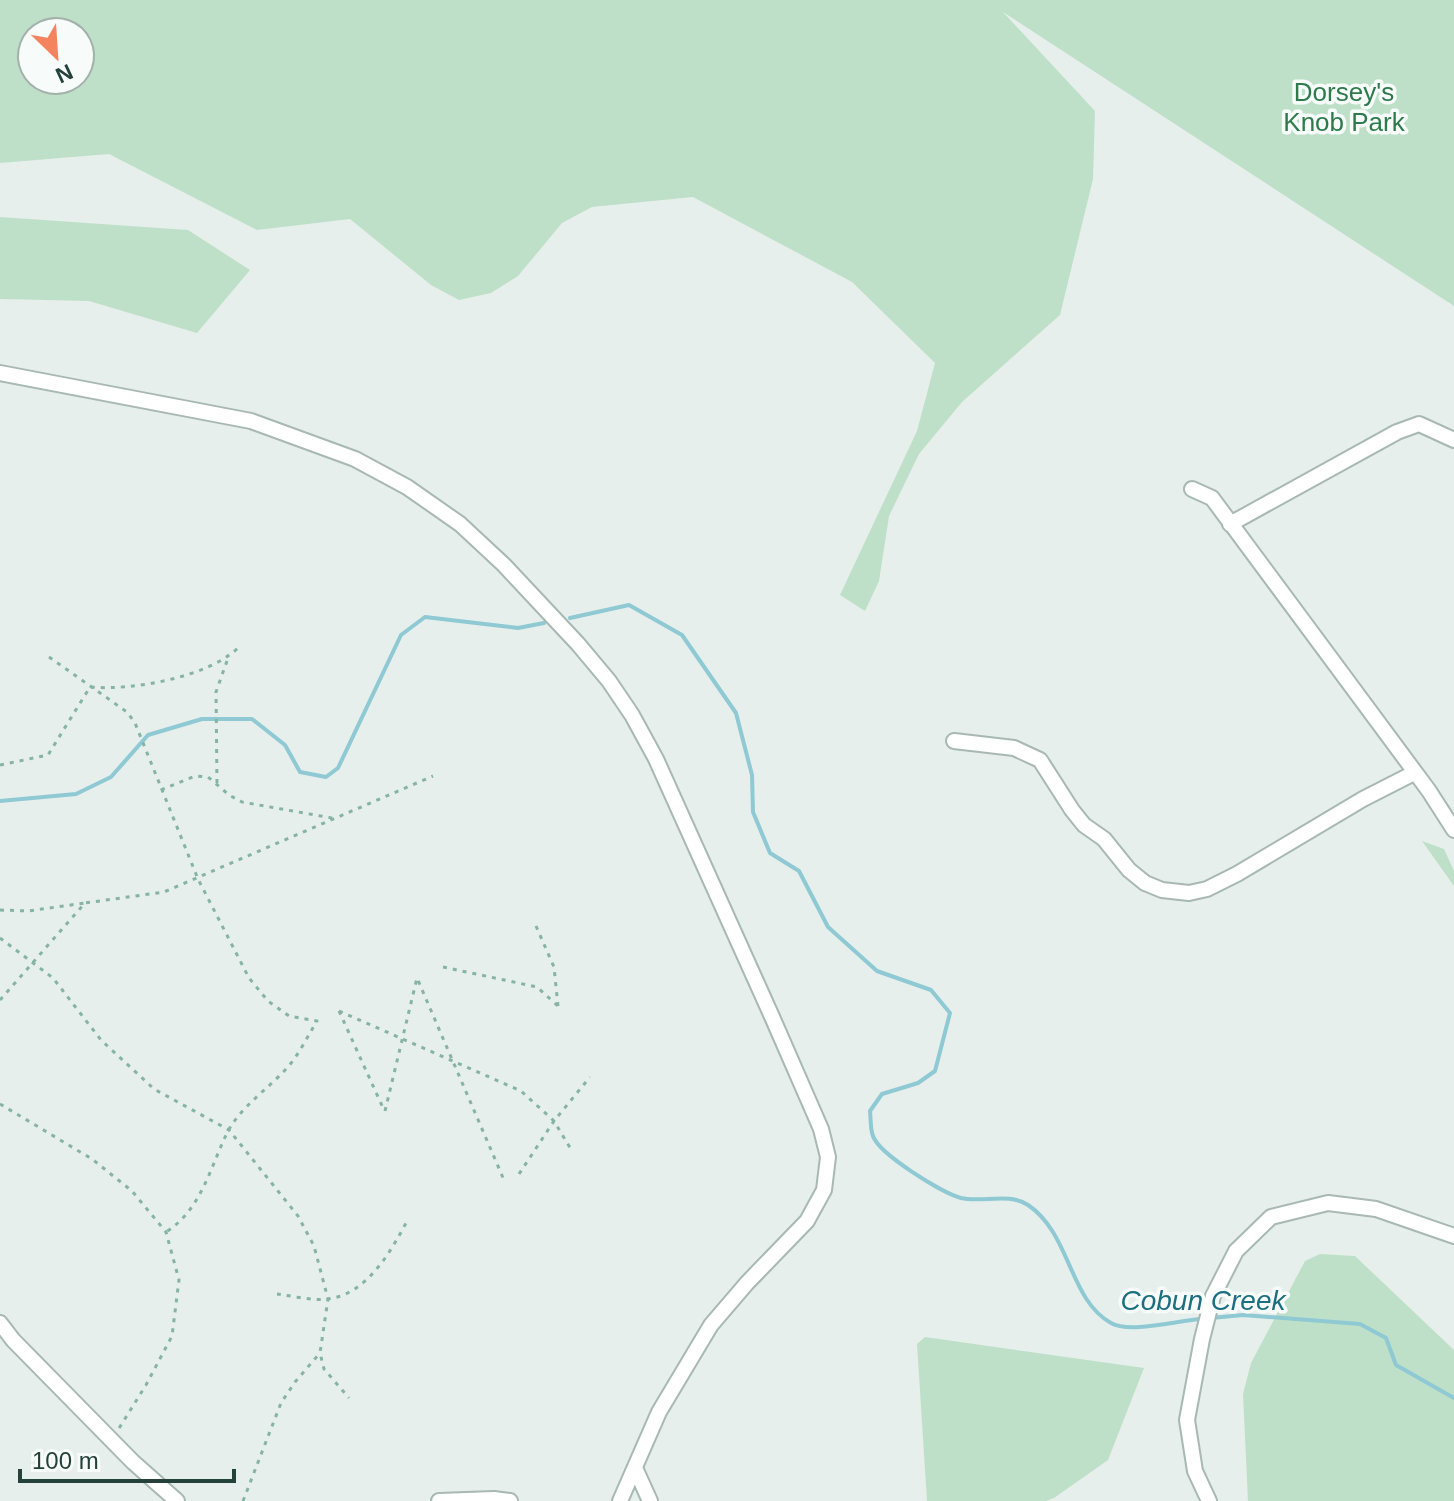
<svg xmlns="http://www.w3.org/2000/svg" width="1454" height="1501" viewBox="0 0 1454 1501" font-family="Arial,sans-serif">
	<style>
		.green { fill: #bfe0c8; fill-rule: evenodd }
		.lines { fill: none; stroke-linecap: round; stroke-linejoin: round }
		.stream { stroke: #8ec9d4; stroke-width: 4 }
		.minor-casing { stroke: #a8b8b2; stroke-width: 18 }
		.path { stroke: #86b3a5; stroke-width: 3; stroke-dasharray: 4 6; stroke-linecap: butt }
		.minor { stroke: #fff; stroke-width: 14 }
		.labels { text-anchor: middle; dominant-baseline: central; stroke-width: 7; stroke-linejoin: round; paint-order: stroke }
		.park-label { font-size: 26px; fill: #2d7a4b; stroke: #f7fbf9 }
		.water-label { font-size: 28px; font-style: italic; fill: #1c6f80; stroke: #f7fbf9 }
	</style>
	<rect width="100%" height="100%" fill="#e6efeb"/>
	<g class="green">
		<path d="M 0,0 L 1454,0 L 1454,306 L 1003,12 L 1095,111 L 1093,179 L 1060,315 L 962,402 L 919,454 L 889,516 L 879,581 L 865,611 L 840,595 L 917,431 L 935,363 L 852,282 L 693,197 L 592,207 L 562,223 L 518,276 L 491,293 L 459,300 L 431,285 L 350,219 L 257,230 L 109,154 L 0,163 ZM 32,32 L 80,32 L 80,80 L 32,80 Z"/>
		<polygon points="0,217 188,230 250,270 197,333 89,301 0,299"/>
		<polygon points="1422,841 1444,849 1454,871 1454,886"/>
		<polygon points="1320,1254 1355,1256 1454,1350 1454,1501 1248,1501 1243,1394 1251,1363 1305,1261"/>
		<polygon points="925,1337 1144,1368 1108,1460 1054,1498 1046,1501 927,1501 917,1344"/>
	</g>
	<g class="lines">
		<g class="stream">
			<path d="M 570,618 L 629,605 L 682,635 L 736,713 L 752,775 L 753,812 L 770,853 L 799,871 L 828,927 L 877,971 L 931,990 L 950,1013 L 935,1071 L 918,1083 L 882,1094 L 870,1111 C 871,1119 870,1128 873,1136 C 879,1154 942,1193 961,1198 C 982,1203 1009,1192 1028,1205 C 1071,1234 1069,1300 1111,1323 C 1130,1334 1179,1320 1202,1319"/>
			<polyline points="0,801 76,794 111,777 148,735 202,719 252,719 285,745 300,772 326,777 338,768 401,635 425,617 518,628 544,623"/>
			<polyline points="1211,1318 1243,1315 1360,1324 1386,1338 1396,1365 1454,1398"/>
		</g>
		<defs>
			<g id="minor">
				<polyline points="0,373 251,421 355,459 407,487 460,524 504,565 578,644 609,681 632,715 656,759 773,1019 821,1129 828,1157 824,1190 807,1221 747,1283 711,1325 659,1412 620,1501"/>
				<polyline points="1192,489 1212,498 1429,791 1454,830"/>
				<polyline points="1230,524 1397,432 1419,424 1454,440"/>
				<polyline points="954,741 1014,748 1040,760 1072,810 1084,825 1104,839 1129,870 1145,883 1162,890 1189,893 1207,889 1237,874 1363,799 1414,773"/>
				<polyline points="0,1323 13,1340 133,1462 177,1501"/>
				<polyline points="635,1468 650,1501"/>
				<polyline points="439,1501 494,1499 510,1501"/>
				<polyline points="1209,1501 1195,1471 1187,1420 1202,1339 1213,1296 1236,1251 1271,1217 1328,1203 1376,1209 1454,1236"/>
			</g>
		</defs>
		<use href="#minor" class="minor-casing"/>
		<g class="path">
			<path d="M 49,657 L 127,712 L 135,723 L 198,879 L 249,978 L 268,1001 L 289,1016 L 317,1021 C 307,1037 299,1055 286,1069 C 267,1090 241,1106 227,1133 C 210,1168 201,1210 166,1232"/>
			<path d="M 0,765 L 48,755 L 90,687 C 132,691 209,677 239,647"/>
			<polyline points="217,783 216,692 228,658"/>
			<polyline points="161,790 195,776 208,777 229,795 242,802 332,818"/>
			<polyline points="0,910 28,911 85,903"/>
			<polyline points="536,926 554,967 558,1006"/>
			<polyline points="0,938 53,978 101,1040 154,1089 229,1130 298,1216 314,1246 328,1299 320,1353 324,1369 349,1398"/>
			<polyline points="443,967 537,987 558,1006"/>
			<polyline points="0,1000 85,903 164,892 433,776"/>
			<polyline points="339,1011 521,1091 554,1121 572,1151"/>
			<polyline points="339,1011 384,1110"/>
			<polyline points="0,1104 92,1159 132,1191 166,1232 179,1280 172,1336 146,1385 118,1430"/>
			<polyline points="385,1111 417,978 504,1180"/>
			<polyline points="519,1174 554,1121 590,1077"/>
			<path d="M 277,1294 C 293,1296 312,1301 327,1299 C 366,1295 390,1253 406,1223"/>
			<polyline points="243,1501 281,1403 295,1382 320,1353"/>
		</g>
		<use href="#minor" class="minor"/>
	</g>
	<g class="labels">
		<g class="park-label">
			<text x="1344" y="92">Dorsey's<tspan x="1344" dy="30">Knob Park</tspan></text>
		</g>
		<g class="water-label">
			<text x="1203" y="1300">Cobun Creek</text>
		</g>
	</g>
	<g transform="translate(56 56) rotate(155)"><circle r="38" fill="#f7fbf9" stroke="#a3b1ad" stroke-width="2"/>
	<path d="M0-6L14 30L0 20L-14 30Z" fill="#f4845f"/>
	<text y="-12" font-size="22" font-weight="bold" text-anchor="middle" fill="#24423a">N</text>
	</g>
	<path d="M20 1469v12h214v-12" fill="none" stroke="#24423a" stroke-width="4"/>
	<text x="32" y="1469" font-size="24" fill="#24423a" stroke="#f7fbf9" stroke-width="6" paint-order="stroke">100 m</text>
</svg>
